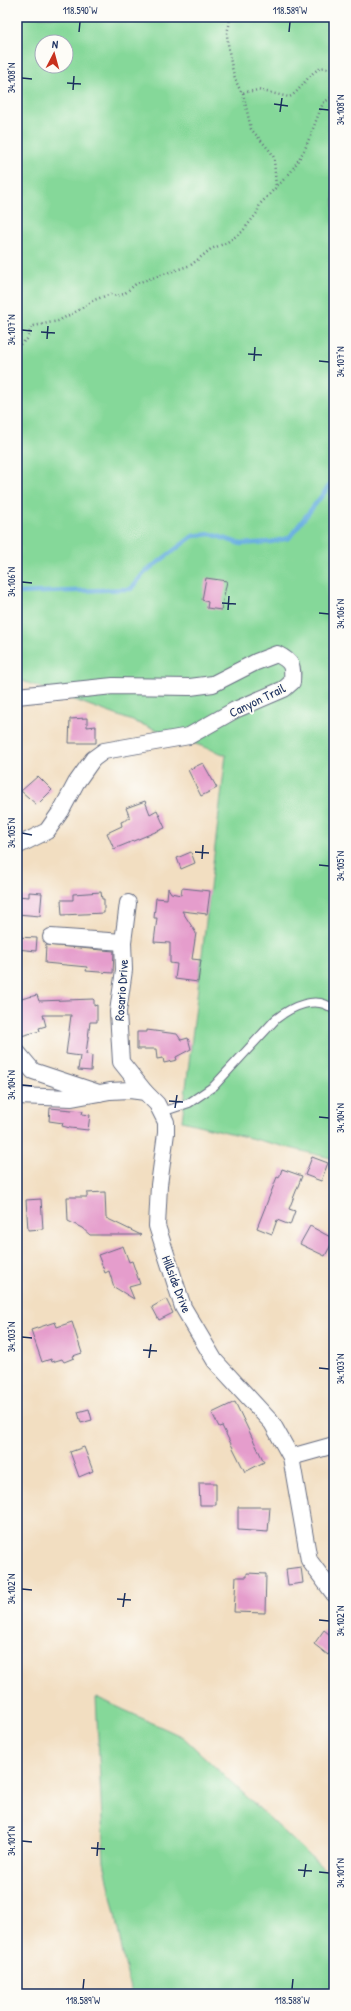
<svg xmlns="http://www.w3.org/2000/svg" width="351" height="2011" viewBox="0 0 351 2011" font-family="'Patrick Hand',sans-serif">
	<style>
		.green { fill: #85d899; stroke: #50847c; fill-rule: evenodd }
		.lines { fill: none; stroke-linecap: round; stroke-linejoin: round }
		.stream { stroke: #6ab0e1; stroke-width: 4.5 }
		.building { fill: #e59dcc }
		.lane-casing { stroke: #666c81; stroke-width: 10 }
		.street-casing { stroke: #666c81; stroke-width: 18 }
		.path { stroke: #666c81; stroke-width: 2.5; stroke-dasharray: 1 3; stroke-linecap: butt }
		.lane { stroke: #fff; stroke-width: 8 }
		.street { stroke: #fff; stroke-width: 16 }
		.ticks { fill: none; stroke: #1b2f5e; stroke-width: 1.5 }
		.labels { text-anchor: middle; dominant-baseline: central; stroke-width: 4; stroke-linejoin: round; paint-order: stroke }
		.street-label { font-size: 13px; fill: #1b2f5e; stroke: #fdfcf7 }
		.neatline { fill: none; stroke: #1b2f5e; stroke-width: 1.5 }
		.ticks-label { font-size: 10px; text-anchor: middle; fill: #1b2f5e }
	</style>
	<rect width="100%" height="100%" fill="#fdfcf7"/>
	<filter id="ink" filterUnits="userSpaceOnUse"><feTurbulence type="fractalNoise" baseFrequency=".025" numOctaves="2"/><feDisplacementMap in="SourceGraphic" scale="8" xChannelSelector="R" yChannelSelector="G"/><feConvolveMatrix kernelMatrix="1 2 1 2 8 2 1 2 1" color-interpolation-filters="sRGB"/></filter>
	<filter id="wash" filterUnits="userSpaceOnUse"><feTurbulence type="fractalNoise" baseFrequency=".012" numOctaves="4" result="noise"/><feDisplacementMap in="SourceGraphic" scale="16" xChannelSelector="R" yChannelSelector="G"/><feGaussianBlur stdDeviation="0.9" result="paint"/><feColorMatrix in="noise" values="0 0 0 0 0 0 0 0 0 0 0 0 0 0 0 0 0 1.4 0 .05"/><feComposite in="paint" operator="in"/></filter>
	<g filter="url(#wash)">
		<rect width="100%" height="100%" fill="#f2dec1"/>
		<g class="green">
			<path d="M 17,17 L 334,17 L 334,1275 L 334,1159 L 182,1121 L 226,755 L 17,679 ZM 42,42 L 66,42 L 66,66 L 42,66 Z"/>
			<polygon points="96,1697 183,1737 324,1869 334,1874 334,1994 131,1994 104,1861"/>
		</g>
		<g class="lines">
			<polyline class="stream" points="17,593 131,589 144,573 193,536 211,534 241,544 271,542 289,538 334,480"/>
		</g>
		<g id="blocks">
			<g class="building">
				<polygon points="206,578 227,581 221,610 207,608 208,602 202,600"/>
				<polygon points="87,718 87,727 96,726 96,743 69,743 70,719"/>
				<polygon points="203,763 217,788 201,796 188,770"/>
				<polygon points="38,776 52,790 37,805 21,791"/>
				<polygon points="145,801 150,814 157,810 165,828 114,849 107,833 122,826 121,822 130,818 126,808"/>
				<polygon points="191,852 195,863 181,869 177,858"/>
				<polygon points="168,888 171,893 181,895 182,888 210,891 207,914 182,911 196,933 192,959 201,960 198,982 175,979 177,964 170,963 170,943 154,942 157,918 154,918 156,898 167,899"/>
				<polygon points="29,892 42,893 40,916 17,914 17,896 29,897"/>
				<polygon points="101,892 102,899 104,899 104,913 62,915 61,900 73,900 73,894"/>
				<polygon points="17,937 37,938 36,951 17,949"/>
				<polygon points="46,945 114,951 113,973 86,971 87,967 45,963"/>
				<polygon points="37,995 39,1001 93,999 94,1000 94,1006 97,1005 97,1022 90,1022 86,1054 92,1055 91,1071 78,1070 80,1056 66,1054 71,1015 43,1015 46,1026 39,1028 40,1031 17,1037 17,1000"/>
				<polygon points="147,1030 177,1034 181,1040 188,1038 191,1049 176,1057 177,1060 164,1063 163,1058 157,1059 156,1049 137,1049 137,1032 147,1032"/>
				<polygon points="50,1108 83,1111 82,1114 90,1115 88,1130 70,1128 62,1126 63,1123 49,1121"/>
				<polygon points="312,1157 328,1163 321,1181 305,1175"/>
				<polygon points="282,1169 302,1176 289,1209 295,1211 290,1225 277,1220 272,1234 257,1228 277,1177 279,1178"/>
				<polygon points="105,1192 106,1218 141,1235 90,1235 82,1228 68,1221 67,1197 87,1197 87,1193"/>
				<polygon points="41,1199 43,1229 28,1230 26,1200"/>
				<polygon points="310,1226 334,1239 325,1256 300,1244"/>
				<polygon points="123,1246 129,1262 132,1261 140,1284 129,1287 134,1299 114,1287 109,1271 105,1273 98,1255"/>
				<polygon points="166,1299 173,1313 159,1320 152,1307"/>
				<polygon points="55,1322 57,1327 72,1322 82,1353 73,1356 74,1358 64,1362 62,1359 52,1362 51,1359 42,1362 31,1330"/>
				<polygon points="235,1402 264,1462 245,1472 222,1426 219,1427 212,1413"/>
				<polygon points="89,1409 92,1420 81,1423 78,1412"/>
				<polygon points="84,1447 93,1471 79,1477 70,1452"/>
				<polygon points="199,1483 216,1483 216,1505 200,1505"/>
				<polygon points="238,1507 270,1507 268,1532 238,1530"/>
				<polygon points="301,1567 303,1583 288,1585 286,1569"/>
				<polygon points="247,1573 266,1574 265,1613 234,1612 236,1577 247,1577"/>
				<polygon points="324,1630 334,1638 334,1647 328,1655 314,1644"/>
			</g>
		</g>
	</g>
	<g filter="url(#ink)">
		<use href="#blocks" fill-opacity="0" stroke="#666c81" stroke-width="1"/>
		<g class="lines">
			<defs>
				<path id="lane" d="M 162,1112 L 189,1103 L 214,1086 L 276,1019 C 291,1007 317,994 334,1010"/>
				<g id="street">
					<path d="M 17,696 L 113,686 L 190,687 L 213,684 L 256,662 L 277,654 C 293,662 293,666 292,682 L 284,689 L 235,710 L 189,736 L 104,751 L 93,759 L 76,783 L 61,811 L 47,831 L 17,846"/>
					<polyline points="128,903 123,942 124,970 118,1012 121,1062 145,1092"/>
					<polyline points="51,937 123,942"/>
					<polyline points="17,1052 33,1071 99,1093"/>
					<polyline points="17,1096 72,1098 110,1091 130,1090 145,1092 157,1104 166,1122 166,1133 159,1185 157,1226 183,1307 215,1361 272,1423 291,1457 309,1560 334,1594"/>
					<polyline points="291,1457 334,1445"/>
				</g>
			</defs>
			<use href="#lane" class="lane-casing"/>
			<use href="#street" class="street-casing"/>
			<g class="path">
				<path d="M 229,17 C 231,26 227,28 227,35 C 229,53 232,78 242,93 L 258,90 L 289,97 C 300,93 309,71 322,68 C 325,67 331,70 334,71"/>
				<polyline points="243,93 251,129 271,152 274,158 276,188"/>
				<polyline points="17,347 27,339 31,328 34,326 58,321 79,310 94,300 111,294 117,296 124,294 137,283 191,265 211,249 226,243 242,232 257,213 260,204 291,172 305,149 323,103 334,96"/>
			</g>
			<use href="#lane" class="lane"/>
			<use href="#street" class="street"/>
		</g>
	</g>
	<path class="ticks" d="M 79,32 L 80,22M 289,32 L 290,22M 22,78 L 32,79M 67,83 L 81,84M 73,90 L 74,76M 274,104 L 288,106M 319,109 L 329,110M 280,112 L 282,98M 22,330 L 32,331M 41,332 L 55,333M 47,339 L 48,326M 248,354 L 262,355M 254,361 L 255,347M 319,361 L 329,362M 22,582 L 32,583M 222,603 L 236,604M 228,610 L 229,596M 319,613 L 329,614M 22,833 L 32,835M 195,852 L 209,853M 202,859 L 203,845M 319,865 L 329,866M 22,1085 L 32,1086M 169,1101 L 183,1102M 175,1108 L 177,1095M 319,1117 L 329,1118M 22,1337 L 32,1338M 143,1350 L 157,1351M 149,1358 L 151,1344M 319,1368 L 329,1369M 22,1589 L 32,1590M 117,1599 L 131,1600M 123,1607 L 125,1593M 319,1620 L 329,1621M 22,1841 L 32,1842M 91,1848 L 105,1849M 97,1856 L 98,1842M 298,1870 L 312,1871M 319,1872 L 329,1873M 304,1877 L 306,1864M 83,1989 L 84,1979M 292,1989 L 293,1979"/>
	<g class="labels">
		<g class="street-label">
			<text transform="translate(257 700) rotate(-26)">Canyon Trail</text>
			<text transform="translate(121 990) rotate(-86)">Rosario Drive</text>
			<text transform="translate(177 1284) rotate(69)">Hillside Drive</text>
		</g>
	</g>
	<rect width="351" height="2011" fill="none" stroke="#fdfcf7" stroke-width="44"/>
	<g transform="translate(54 54) rotate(6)"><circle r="19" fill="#fdfcf7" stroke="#a3aaba"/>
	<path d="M0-3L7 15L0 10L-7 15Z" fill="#c8321e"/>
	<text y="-6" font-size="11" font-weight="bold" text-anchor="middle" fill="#1b2f5e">N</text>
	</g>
	<rect x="22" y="22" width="307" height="1967" class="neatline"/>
	<g class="ticks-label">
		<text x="80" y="14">118.590°W</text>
		<text x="290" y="14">118.589°W</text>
		<text transform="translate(11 78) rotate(-90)" y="4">34.108°N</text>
		<text transform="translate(340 110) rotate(-90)" y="4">34.108°N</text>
		<text transform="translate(11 330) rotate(-90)" y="4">34.107°N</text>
		<text transform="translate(340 362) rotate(-90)" y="4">34.107°N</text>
		<text transform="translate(11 582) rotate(-90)" y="4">34.106°N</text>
		<text transform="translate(340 614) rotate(-90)" y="4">34.106°N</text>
		<text transform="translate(11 833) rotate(-90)" y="4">34.105°N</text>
		<text transform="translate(340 866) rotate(-90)" y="4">34.105°N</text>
		<text transform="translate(11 1085) rotate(-90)" y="4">34.104°N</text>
		<text transform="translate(340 1118) rotate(-90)" y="4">34.104°N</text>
		<text transform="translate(11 1337) rotate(-90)" y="4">34.103°N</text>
		<text transform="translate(340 1369) rotate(-90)" y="4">34.103°N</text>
		<text transform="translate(11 1589) rotate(-90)" y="4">34.102°N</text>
		<text transform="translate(340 1621) rotate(-90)" y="4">34.102°N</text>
		<text transform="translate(11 1841) rotate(-90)" y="4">34.101°N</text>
		<text transform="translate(340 1873) rotate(-90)" y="4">34.101°N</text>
		<text x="83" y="2004">118.589°W</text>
		<text x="292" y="2004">118.588°W</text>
	</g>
</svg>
